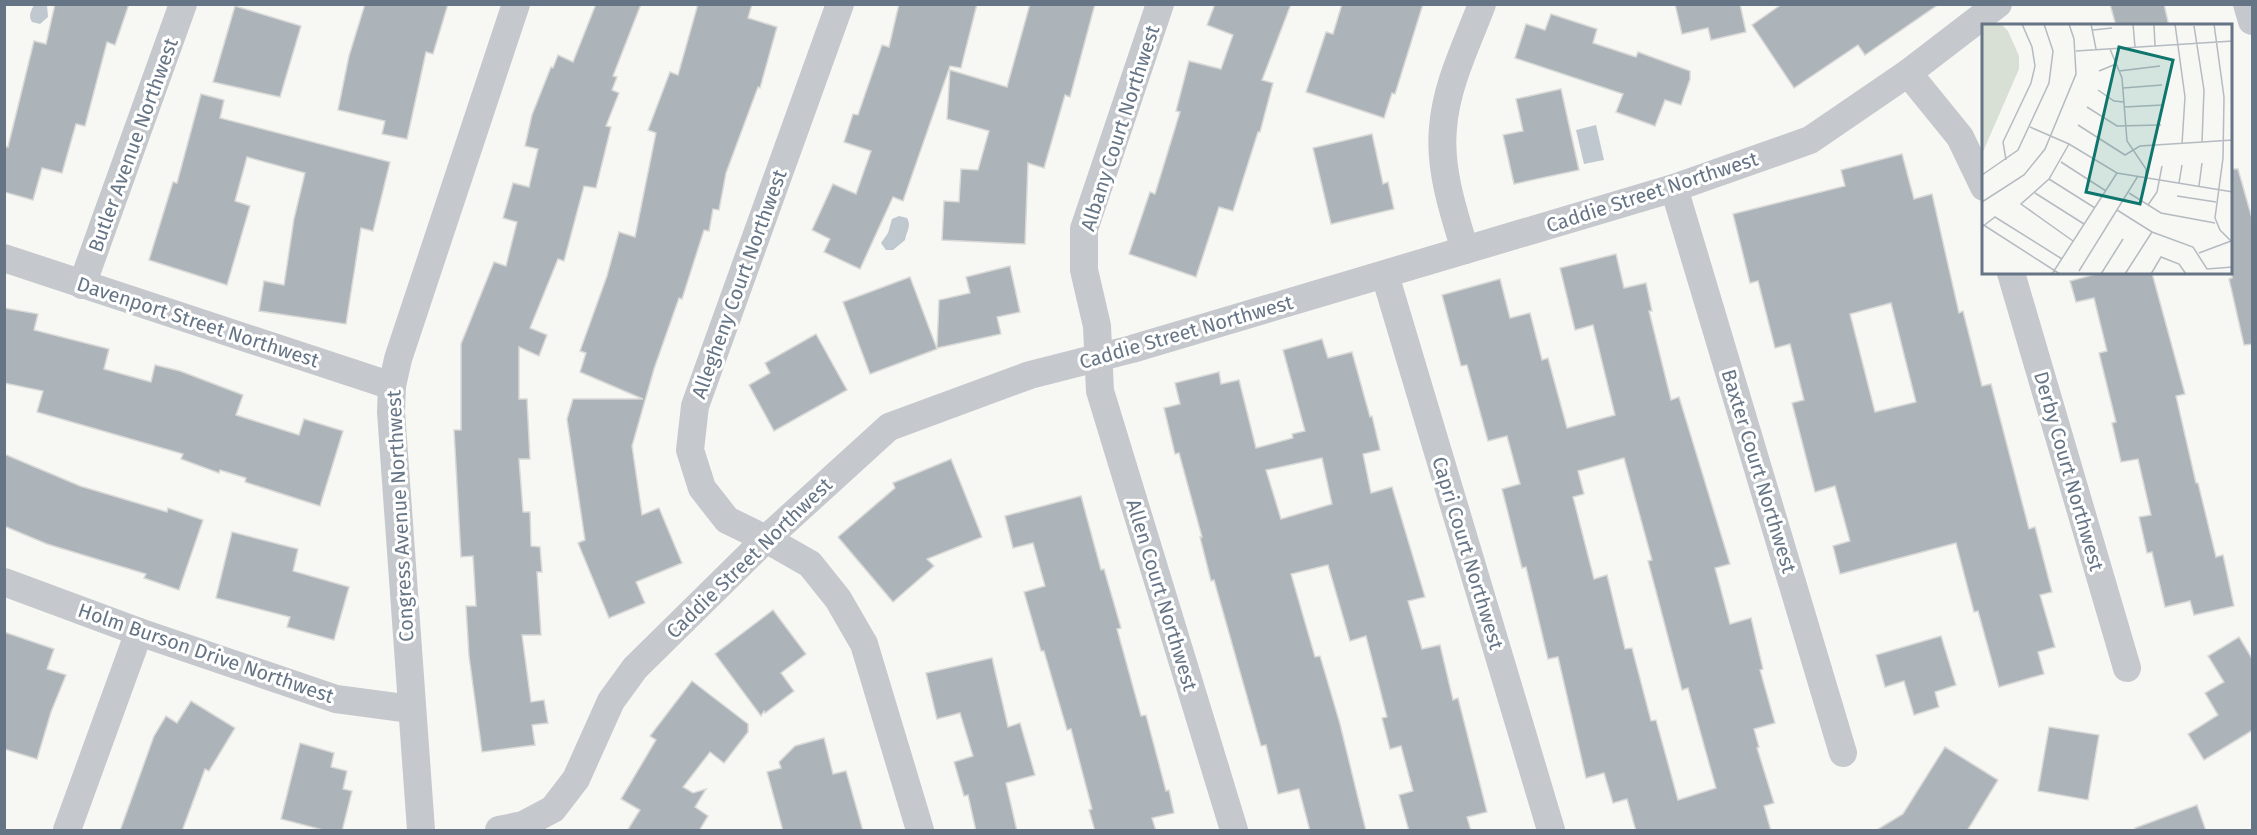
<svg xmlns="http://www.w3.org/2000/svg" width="2257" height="835" viewBox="0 0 2257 835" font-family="'Fira Sans',sans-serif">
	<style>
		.water { fill: #bfc8ce }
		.building { fill: #acb3b9; stroke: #d9d9d7; stroke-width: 1.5; fill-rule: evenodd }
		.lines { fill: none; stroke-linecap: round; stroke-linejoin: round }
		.street { stroke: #c5c8cc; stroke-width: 28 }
		.labels { text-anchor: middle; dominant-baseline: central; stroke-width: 6; stroke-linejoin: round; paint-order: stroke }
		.street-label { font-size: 20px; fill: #667586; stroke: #fff }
		.inset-road { fill: none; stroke: #b4bbc1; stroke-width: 1.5 }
		.view { fill: #0f766e; fill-opacity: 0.15; stroke: #0f766e; stroke-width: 3 }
		.inset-edge { fill: none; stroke: #667586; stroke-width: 3 }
	</style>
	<rect width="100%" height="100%" fill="#f7f7f4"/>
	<g class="water">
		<path d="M 34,5 L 47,5 L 48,17 L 40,24 L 32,22 C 28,16 31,11 34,5 Z"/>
		<polygon points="1596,125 1604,160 1584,164 1576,130"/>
		<path d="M 899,216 L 907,218 C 912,226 906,232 905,240 L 893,250 L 886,250 L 881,243 L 888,233 L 892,219 Z"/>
	</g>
	<g class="building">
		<polygon points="55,4 129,4 115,45 107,42 85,126 76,124 62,173 42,168 33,200 4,192 4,146 8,147 34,41 46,44"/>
		<polygon points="365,4 448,4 433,54 426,52 407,139 382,134 385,121 338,110 349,56"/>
		<polygon points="596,4 641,4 613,76 617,77 612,90 619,93 606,126 611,127 596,188 584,186 564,261 558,259 530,328 547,335 539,356 519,347 519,399 527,399 530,459 519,459 523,512 530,512 531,546 540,547 542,572 537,572 541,635 522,635 531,702 544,700 548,723 532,725 535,745 482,752 469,656 466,606 476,606 473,556 461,557 454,430 461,430 461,344 494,262 506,266 517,222 503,218 513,183 529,187 538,149 525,146 532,115 551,67 553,68 558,55 573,62"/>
		<polygon points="698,4 752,4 748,18 777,27 760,88 758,87 726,173 719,210 713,209 709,231 704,230 682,299 679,298 654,369 632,446 642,515 659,508 682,563 636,582 645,603 609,618 578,543 585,540 567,419 573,399 643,399 580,372 586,353 580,351 607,276 619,232 635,237 656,133 648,130 670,72 678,75"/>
		<polygon points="899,4 977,4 961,68 950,66 903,201 893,197 860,269 824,252 830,239 812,230 833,184 856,194 871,151 844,142 853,114 858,115 882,45 889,47"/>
		<polygon points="1030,4 1095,4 1070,97 1065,95 1044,168 1028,163 1025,244 942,240 944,201 959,202 961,169 978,170 989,131 947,119 950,70 1007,87"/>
		<polygon points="1215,4 1291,4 1262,80 1273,83 1260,132 1258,132 1233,211 1219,207 1196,277 1129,254 1150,192 1155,194 1180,112 1176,111 1189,61 1221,69 1233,35 1207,25"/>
		<polygon points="1342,4 1423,4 1395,94 1392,93 1384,118 1306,92 1326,32 1333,34"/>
		<polygon points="1675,4 1740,4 1746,32 1711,40 1708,28 1682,34"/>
		<polygon points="1782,4 1939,4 1865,55 1858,45 1794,88 1752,25"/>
		<polygon points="2110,4 2164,4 2169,26 2116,26"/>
		<polygon points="235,6 301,26 280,97 213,82"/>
		<polygon points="1551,14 1597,29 1593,43 1636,57 1638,52 1690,71 1690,79 1681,105 1665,100 1655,126 1616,112 1623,94 1515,58 1526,24 1545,30"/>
		<polygon points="1561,89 1579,170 1514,184 1503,135 1523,131 1516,99"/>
		<polygon points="201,94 224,100 220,118 390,162 373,231 361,228 346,324 259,311 264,281 284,285 294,219 305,173 247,157 235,201 250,206 227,285 149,260 173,182 177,183"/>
		<polygon points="1372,134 1383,184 1388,182 1394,209 1331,224 1313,148"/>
		<path d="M 1902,154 L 1914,199 L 1932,194 L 1959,313 L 1963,311 L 1982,386 L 1991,384 L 2029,529 L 2035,527 L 2052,592 L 2040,595 L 2055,647 L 2038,652 L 2044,674 L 1999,687 L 1978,611 L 1974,612 L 1956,543 L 1840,574 L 1833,546 L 1850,541 L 1835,486 L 1815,492 L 1792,403 L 1804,400 L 1790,344 L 1775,348 L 1758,281 L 1750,283 L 1733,214 L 1845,186 L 1841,170 ZM 1891,303 L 1916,402 L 1875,412 L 1850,314 Z"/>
		<polygon points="2232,169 2238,169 2253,222 2253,344 2244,345 2229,279 2232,278"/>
		<path d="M 1616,254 L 1624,288 L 1646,283 L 1652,311 L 1649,311 L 1671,400 L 1679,397 L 1730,564 L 1715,568 L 1730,624 L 1751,618 L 1763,669 L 1760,670 L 1775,723 L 1754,729 L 1759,747 L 1757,748 L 1774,803 L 1764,806 L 1771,831 L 1636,831 L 1627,799 L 1613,803 L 1604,773 L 1586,778 L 1558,657 L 1548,659 L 1526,567 L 1522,568 L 1502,489 L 1520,484 L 1507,436 L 1488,441 L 1467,365 L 1461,366 L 1442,295 L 1500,279 L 1510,318 L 1530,313 L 1542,360 L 1548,358 L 1567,428 L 1615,415 L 1593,325 L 1575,330 L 1560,268 ZM 1624,458 L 1652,560 L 1648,561 L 1682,690 L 1688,688 L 1716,788 L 1678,800 L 1656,720 L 1651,721 L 1632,648 L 1625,649 L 1607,575 L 1594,579 L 1573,497 L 1584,494 L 1578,471 Z"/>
		<polygon points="1010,266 1020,312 997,317 1001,334 937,348 939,300 970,293 966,277"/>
		<polygon points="2100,273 2152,273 2185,394 2176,396 2196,483 2198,483 2216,557 2223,555 2234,606 2194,615 2190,601 2165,607 2152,552 2147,553 2139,517 2151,515 2138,459 2121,462 2112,423 2116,422 2099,353 2107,351 2094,298 2076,302 2070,281"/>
		<polygon points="910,277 937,349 870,374 843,302"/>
		<polygon points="4,308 38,314 34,330 109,349 104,369 151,382 155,365 180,371 243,395 236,415 299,435 304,419 343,431 320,506 245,482 246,478 220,470 219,473 181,459 183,454 37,412 43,391 4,383"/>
		<polygon points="816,334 847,390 774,431 749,385 770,373 765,363"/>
		<path d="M 1322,339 L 1328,358 L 1352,352 L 1370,417 L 1372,416 L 1380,450 L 1363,454 L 1371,493 L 1392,487 L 1425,597 L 1408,601 L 1422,649 L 1440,645 L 1453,700 L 1458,698 L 1487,812 L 1467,817 L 1471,831 L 1409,831 L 1399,795 L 1413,791 L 1401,746 L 1390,749 L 1382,718 L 1387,717 L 1366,636 L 1350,641 L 1328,565 L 1291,574 L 1315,657 L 1320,656 L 1340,724 L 1366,831 L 1310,831 L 1299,789 L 1278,794 L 1266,745 L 1261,746 L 1214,580 L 1211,581 L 1200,537 L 1202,537 L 1179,453 L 1175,454 L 1164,408 L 1180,404 L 1175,383 L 1219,372 L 1221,384 L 1239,380 L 1256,448 L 1293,438 L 1292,434 L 1305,431 L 1283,350 ZM 1322,458 L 1332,504 L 1281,519 L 1266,470 Z"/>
		<polygon points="4,454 80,486 167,512 168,508 203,520 179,590 144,578 146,574 47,544 4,526"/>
		<polygon points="951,459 982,537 927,559 934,566 893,602 838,537 895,488 893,483"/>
		<polygon points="1081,496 1101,570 1104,569 1121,628 1117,629 1141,716 1146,715 1166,791 1169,790 1174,813 1152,818 1156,831 1095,831 1089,810 1092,809 1071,729 1067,730 1044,651 1041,651 1024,592 1045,586 1033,543 1013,548 1005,516"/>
		<polygon points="232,532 298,549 293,571 349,587 334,640 287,627 290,617 216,598"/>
		<polygon points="773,610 806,654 781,673 794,691 765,713 764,711 761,716 715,654"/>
		<polygon points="4,632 54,649 47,669 66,675 51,712 37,759 4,749"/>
		<polygon points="1941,636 1956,685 1935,692 1939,707 1914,715 1904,681 1885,687 1876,655"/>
		<polygon points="2239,637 2253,660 2253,730 2204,760 2188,734 2218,715 2205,693 2224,682 2208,656"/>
		<polygon points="992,658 1008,727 1020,723 1035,775 1006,783 1017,831 976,831 968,795 964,796 954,762 973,756 960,713 937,719 926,673"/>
		<polygon points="692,681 748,724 748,732 724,763 710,752 683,787 693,793 706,789 695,807 708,816 699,831 627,831 640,810 621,799 656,740 650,736"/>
		<polygon points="191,701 235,728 209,771 205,769 182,831 120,831 154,736 166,716 177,723"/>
		<polygon points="2049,727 2099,735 2088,800 2038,791"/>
		<polygon points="824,738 833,774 846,771 863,831 783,831 767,772 781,768 779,762 795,746"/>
		<polygon points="300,743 334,753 331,767 347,771 343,789 352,791 342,831 327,831 281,819"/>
		<polygon points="1945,747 1998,780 1967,831 1875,831 1903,814"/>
		<polygon points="2197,805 2206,831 2135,831 2135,828"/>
	</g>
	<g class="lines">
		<g class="street">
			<polyline points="840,4 695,406 690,450 702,488 727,520 766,539 810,564 838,599 864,644 920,830"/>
			<polyline points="1160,4 1084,229 1084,270 1097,326 1100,391 1234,830"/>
			<polyline points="2247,4 2252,21"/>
			<polyline points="1908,73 1960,137 1984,187"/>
			<polyline points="1674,188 1843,753"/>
			<path d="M 1465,250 C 1453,211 1439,168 1443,128 C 1446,85 1467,44 1482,4"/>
			<polyline points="4,258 392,386"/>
			<polyline points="2011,273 2127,668"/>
			<polyline points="1385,275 1551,830"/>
			<polyline points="82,285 183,4"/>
			<polyline points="4,582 139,632 336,699 411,709"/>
			<polyline points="67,830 139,632"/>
			<polyline points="421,830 391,412 392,386 398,359 516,4"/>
			<polyline points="499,830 523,825 553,809 576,779 611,701 635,668 766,539 889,427 1030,375 1132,349 1674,188 1810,140 1908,73 1998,4"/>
		</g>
	</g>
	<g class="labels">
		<g class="street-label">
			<text transform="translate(1120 128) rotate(-72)">Albany Court Northwest</text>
			<text transform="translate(133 145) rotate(-70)">Butler Avenue Northwest</text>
			<text transform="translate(1652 192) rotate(-18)">Caddie Street Northwest</text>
			<text transform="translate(739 284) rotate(-70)">Allegheny Court Northwest</text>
			<text transform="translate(198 322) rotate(18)">Davenport Street Northwest</text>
			<text transform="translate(1186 332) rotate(-16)">Caddie Street Northwest</text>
			<text transform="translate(1759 471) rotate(73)">Baxter Court Northwest</text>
			<text transform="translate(2069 471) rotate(74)">Derby Court Northwest</text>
			<text transform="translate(400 516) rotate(-93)">Congress Avenue Northwest</text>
			<text transform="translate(1468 553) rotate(73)">Capri Court Northwest</text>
			<text transform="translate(749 558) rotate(-44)">Caddie Street Northwest</text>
			<text transform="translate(1162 595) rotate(73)">Allen Court Northwest</text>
			<text transform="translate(206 653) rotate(19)">Holm Burson Drive Northwest</text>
		</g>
	</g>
	<g transform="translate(1982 24)">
		<rect width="250" height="250" fill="#f7f7f4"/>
		<path d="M 0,0 L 19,0 L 26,7 L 37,32 L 37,45 L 0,130 Z" fill="#d8dfd5"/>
		<path class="inset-road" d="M 109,0 L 114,25M 151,0 L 153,23M 193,0 L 203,73 L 200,120M 232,0 L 242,73 L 241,134 L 233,194 L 238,206 L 251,219M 172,1 L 173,22M 212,2 L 222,66 L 220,118M 111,6 L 130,4M 128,25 L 140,54 L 145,117 L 164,145 L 164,153M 94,27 L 251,17M 117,47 L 134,40M 137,47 L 178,42M 141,64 L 180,61M 116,66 L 132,77 L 142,78M 105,83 L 135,102 L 179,101M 142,83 L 181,81M 96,101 L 143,131 L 158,122 L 251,116M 48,103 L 87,120 L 135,149 L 251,168M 87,120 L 67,155 L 39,180 L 91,217M 24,136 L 21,118 L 49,59 L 53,42 L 50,23 L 40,0M 79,138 L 124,167M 0,151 L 36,126 L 67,59 L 71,27 L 62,0M 67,155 L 113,184M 197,159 L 200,141M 217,162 L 220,139M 53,169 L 102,200M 147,169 L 179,189 L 233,199M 195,172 L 234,178M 0,178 L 42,151 L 63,125 L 94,50 L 92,15 L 87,0M 166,181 L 175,168 L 180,142M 135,186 L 170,208 L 211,223 L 225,245 L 251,243M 0,200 L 78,250M 0,203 L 13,193 L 80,235M 217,229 L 249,217M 97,247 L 156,152M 70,250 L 135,149M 119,250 L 141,215M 143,250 L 170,208M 169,250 L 179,233 L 197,240 L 204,250"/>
		<path class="view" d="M 137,23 L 191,36 L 158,180 L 104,168 Z"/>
		<rect width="250" height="250" class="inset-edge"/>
	</g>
	<rect width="2257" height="835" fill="none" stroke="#667586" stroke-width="12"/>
</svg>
